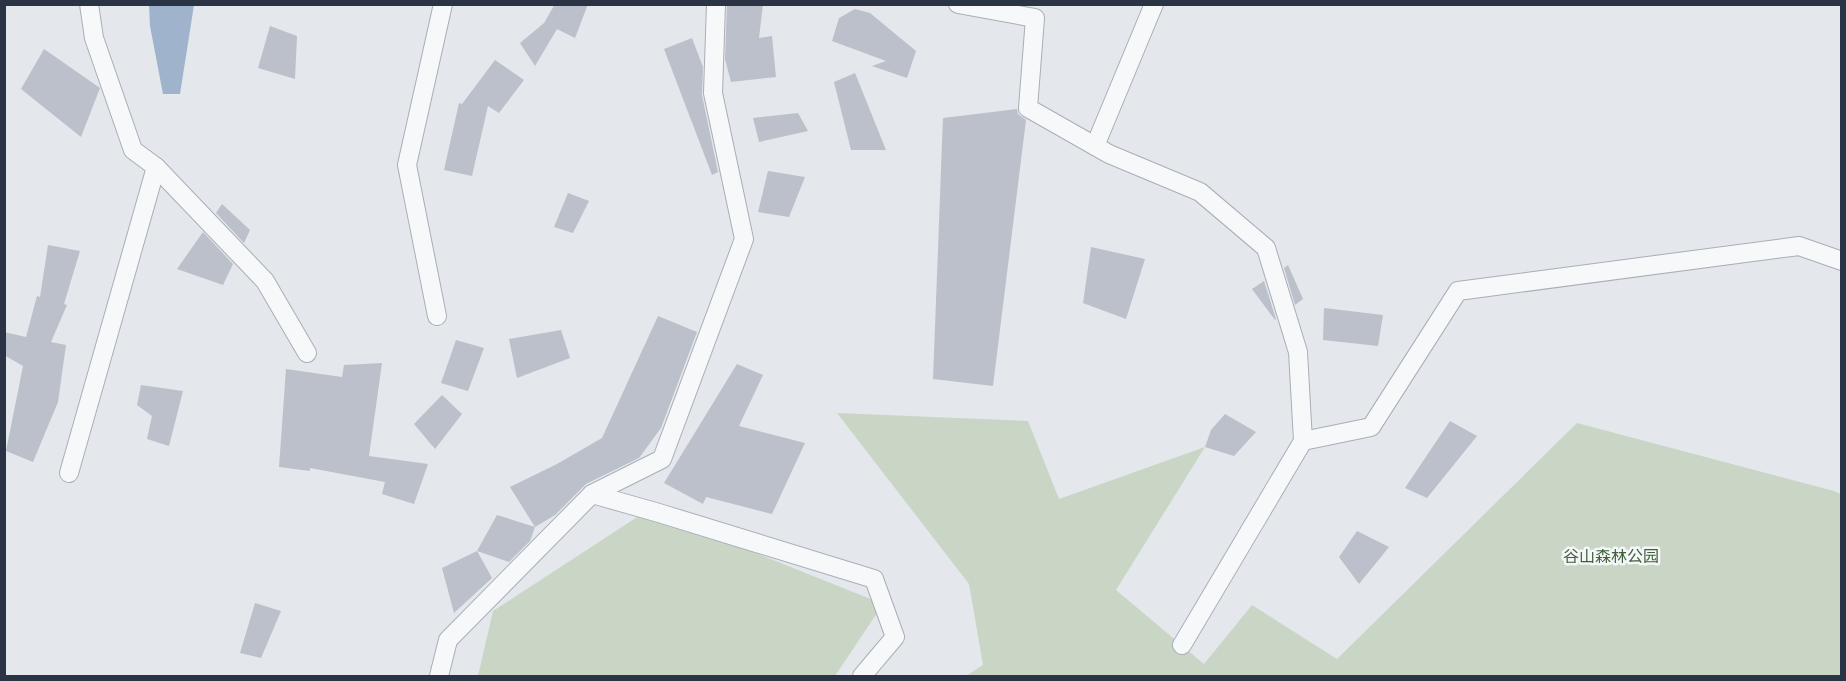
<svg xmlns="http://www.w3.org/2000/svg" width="1846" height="681" viewBox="0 0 1846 681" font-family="'Source Sans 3','Noto Sans SC',sans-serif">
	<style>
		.green { fill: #c9d6c5 }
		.water { fill: #9fb4cc }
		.building { fill: #bbc0ca }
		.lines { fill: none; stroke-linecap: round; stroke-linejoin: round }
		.minor-casing { stroke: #a9aeb7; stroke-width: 20 }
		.minor { stroke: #f7f8fa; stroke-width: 18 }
		.labels { text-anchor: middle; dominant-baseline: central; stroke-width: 5; stroke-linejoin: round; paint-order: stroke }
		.park-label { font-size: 16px; fill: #3f6138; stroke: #f4f6f9 }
	</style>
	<rect width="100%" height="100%" fill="#e4e7ec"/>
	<g class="green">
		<polygon points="837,413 1028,421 1059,499 1205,447 1116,590 1204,664 1252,605 1337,659 1577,423 1834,491 1841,494 1841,676 966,676 983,665 969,584"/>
		<polygon points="648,510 883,604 835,676 478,676 493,611"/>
	</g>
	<polygon class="water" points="149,5 194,5 180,94 163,94 150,26"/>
	<g class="building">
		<polygon points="555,4 588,4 575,38 557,29 535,66 520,43 544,23"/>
		<polygon points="727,4 763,4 759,38 772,36 776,77 731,82 725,59"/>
		<polygon points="855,9 870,13 916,51 907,78 872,66 886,61 832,41 839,18"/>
		<polygon points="270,26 297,36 295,79 258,68"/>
		<polygon points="692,38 703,67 702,95 718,172 712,175 664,49"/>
		<polygon points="44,49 100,88 81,137 21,89"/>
		<polygon points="495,60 524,80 499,113 488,106 472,176 444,170 459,103 462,104"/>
		<polygon points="855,73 886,150 851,150 834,82"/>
		<polygon points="1017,109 1018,114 1026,120 993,386 933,379 943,118"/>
		<polygon points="798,113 808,131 759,142 753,118"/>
		<polygon points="768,171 805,177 789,217 758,212"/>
		<polygon points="568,193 589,201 573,233 554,227"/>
		<polygon points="222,204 250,230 244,243 216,213"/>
		<polygon points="203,232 233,264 223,285 177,269"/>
		<polygon points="48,245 80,251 64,304 67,305 51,342 66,345 58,402 33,462 6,451 23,366 4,355 4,332 26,337 37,296 40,297"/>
		<polygon points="1091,247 1145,259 1126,319 1083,303"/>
		<polygon points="1288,265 1303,299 1295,305 1284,268"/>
		<polygon points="1264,281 1276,319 1275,320 1252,289"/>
		<polygon points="1324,308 1383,315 1378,346 1323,340"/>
		<polygon points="658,316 697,332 661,428 639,458 586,484 555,515 535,527 510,487 557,464 602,438"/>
		<polygon points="561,330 570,358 517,378 509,339"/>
		<polygon points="456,340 484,348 468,391 441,383"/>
		<polygon points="382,363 369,456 428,464 414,504 382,494 385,482 310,468 310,471 279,467 286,369 342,377 344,365"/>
		<polygon points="737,364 763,375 739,426 805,443 772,514 706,497 703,504 664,483"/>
		<polygon points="141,385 183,391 169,446 147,439 152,416 137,405"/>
		<polygon points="442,395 462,414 435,449 414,424"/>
		<polygon points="1225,414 1256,432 1234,456 1205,447 1211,430"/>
		<polygon points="1450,421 1477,436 1427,498 1405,488"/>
		<polygon points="497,515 535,527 530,541 509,562 477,551"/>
		<polygon points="1357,531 1389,547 1359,584 1339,557"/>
		<polygon points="477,551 492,578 454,613 442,568"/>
		<polygon points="255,603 281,611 261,658 240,653"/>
	</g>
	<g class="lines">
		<defs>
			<g id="minor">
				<polyline points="958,4 1035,18 1028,108 1109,154 1200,192 1266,248 1298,352 1303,441 1182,645"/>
				<polyline points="1095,146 1154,4"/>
				<polyline points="156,167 265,281 307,353"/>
				<polyline points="437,316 407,165 443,4"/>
				<polyline points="1303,441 1371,427 1458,291 1799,246 1842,261"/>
				<polyline points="69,473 156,167 133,150 94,38 89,4"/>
				<polyline points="592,494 662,459 744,239 713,93 716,4"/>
				<polyline points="439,676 448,640 592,494 659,513 874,579 895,637 862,676"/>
			</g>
		</defs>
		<use href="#minor" class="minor-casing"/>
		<use href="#minor" class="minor"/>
	</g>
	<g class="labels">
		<g class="park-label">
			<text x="1611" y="557">谷山森林公园</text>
		</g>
	</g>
	<rect width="1846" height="681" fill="none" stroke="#2b3445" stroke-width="12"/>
</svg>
